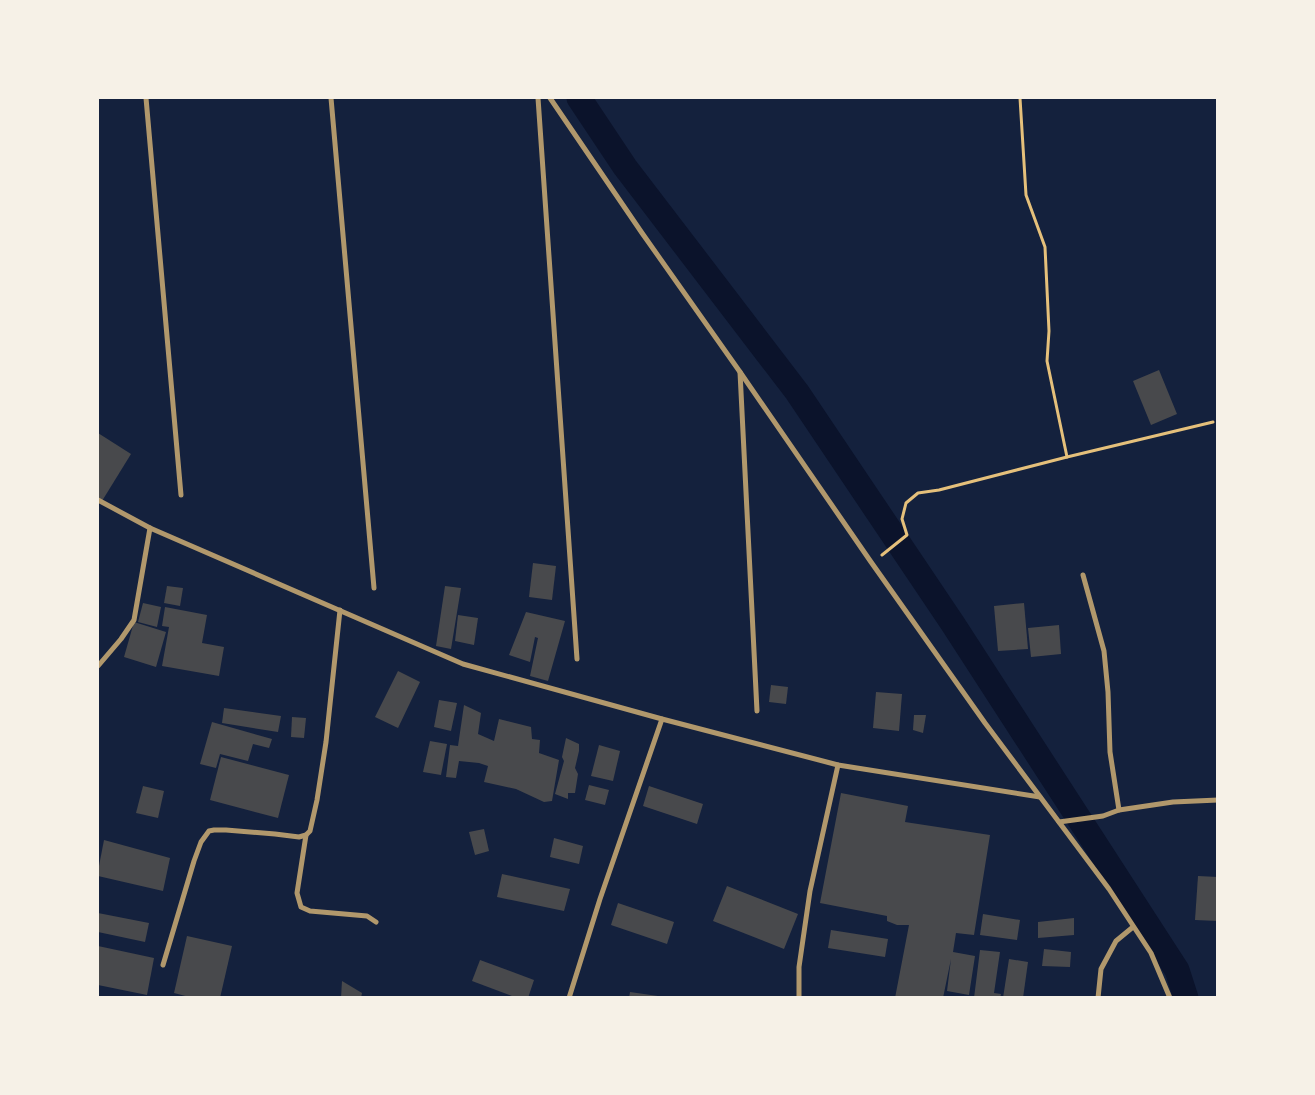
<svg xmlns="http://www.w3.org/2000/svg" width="1315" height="1095" viewBox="0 0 1315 1095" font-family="'Varela Round',sans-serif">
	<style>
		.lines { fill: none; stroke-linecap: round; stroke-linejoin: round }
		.canal { stroke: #0b132b; stroke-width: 25 }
		.building { fill: #48494c }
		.path { stroke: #e5c07b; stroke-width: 3 }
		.minor { stroke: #b1986c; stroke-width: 5 }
	</style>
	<rect width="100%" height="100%" fill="#14213d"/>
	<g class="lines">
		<polyline class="canal" points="579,98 625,167 797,392 953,624 1177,970 1186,998"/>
	</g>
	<g class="building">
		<polygon points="1159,370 1177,414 1151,425 1133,381"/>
		<polygon points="98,433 131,454 102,501 98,499"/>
		<polygon points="533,563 556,566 552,600 529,597"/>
		<polygon points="167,586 183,588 180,606 164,603"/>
		<polygon points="445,586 461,588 451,649 436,646"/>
		<polygon points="143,603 161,607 157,627 138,622"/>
		<polygon points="1024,603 1028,649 998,651 994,606"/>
		<polygon points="165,607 207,615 202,643 224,647 219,676 162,666 169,627 162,626"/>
		<polygon points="526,612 565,621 548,681 530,676 538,638 535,637 530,662 509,655"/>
		<polygon points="458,615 478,618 474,645 455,641"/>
		<polygon points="134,622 166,632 156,667 124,657"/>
		<polygon points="1059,625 1061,654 1031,657 1028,628"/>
		<polygon points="398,671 420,682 398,728 375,717"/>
		<polygon points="771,685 788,687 786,704 769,702"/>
		<polygon points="876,692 902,694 899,731 873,728"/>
		<polygon points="439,700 457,703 451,731 434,727"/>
		<polygon points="464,705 481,713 478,734 494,741 499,719 531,727 532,739 540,740 539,753 559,760 552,801 544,802 516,789 484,782 488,766 479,763 459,761 456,778 446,777 450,745 458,746"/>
		<polygon points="224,708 281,716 278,732 222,723"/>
		<polygon points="914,715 926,715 923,733 913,730"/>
		<polygon points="292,717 306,718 304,738 291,737"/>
		<polygon points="212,722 272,739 269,748 253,744 248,761 220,754 216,768 200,764"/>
		<polygon points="566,738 579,744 579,751 575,768 578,774 575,793 568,793 568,799 555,794 564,761 562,757"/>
		<polygon points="430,741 447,744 441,775 423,772"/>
		<polygon points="599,745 620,751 613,781 591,776"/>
		<polygon points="221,757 289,775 278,818 210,800"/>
		<polygon points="589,785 609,790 605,805 585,800"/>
		<polygon points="143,786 164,791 158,818 136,813"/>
		<polygon points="649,786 703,804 697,824 643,806"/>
		<polygon points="841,793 908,806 905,822 990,835 974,935 956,933 953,952 975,956 969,995 947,991 951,959 943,998 895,998 909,925 897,925 887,921 887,916 820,903"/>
		<polygon points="484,829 489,851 475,855 469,832"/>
		<polygon points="554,838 583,846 579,864 550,857"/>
		<polygon points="104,840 170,858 163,891 98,876 98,871"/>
		<polygon points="502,874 570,889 564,911 497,897"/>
		<polygon points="1198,876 1218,877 1218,921 1195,920"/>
		<polygon points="727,886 798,914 784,949 713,921"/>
		<polygon points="618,903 674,922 667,944 611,925"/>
		<polygon points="98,913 149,923 145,942 98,932"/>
		<polygon points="983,914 1020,920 1017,940 980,935"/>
		<polygon points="1074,918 1074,935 1038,938 1038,922"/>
		<polygon points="831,930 888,939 885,957 828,948"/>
		<polygon points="187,936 232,946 220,998 193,998 174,993"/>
		<polygon points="98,946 154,958 147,995 98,985"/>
		<polygon points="1044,949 1071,952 1070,967 1042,966"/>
		<polygon points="980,950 1000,952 994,993 1001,994 1000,998 974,998"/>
		<polygon points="1009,959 1028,962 1023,998 1003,998"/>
		<polygon points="480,960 534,980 528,998 517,998 472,981"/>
		<polygon points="342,981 362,993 361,998 341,998"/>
		<polygon points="630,992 658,996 658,998 629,998"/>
	</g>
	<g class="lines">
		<g class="path">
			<polyline points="1020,98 1026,195 1045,247 1049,331 1047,361 1067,457"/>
			<polyline points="882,555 907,535 902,519 906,503 918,493 939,490 1067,457 1213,422"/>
		</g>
		<g class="minor">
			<polyline points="146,98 181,495"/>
			<polyline points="331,98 374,588"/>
			<polyline points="538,98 577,659"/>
			<polyline points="550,98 642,233 740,372 871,562 985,723 1109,889 1151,953 1170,998"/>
			<polyline points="740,372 757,711"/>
			<polyline points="98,500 150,528 463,664 662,719 838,765 1040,797"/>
			<polyline points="1083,575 1104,651 1108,692 1110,752 1119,810"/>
			<polyline points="98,666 121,639 134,620 150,528"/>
			<polyline points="1059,822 1103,816 1119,810 1173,802 1218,800"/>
			<polyline points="306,835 297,893 301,907 310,911 367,916 376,922"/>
			<polyline points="163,965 194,861 201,842 209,831 214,830 226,830 275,834 299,837 306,835 310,831 317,800 326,742 340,610"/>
			<polyline points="569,998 600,899 662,719"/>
			<polyline points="799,998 799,967 810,891 838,765"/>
			<polyline points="1098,998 1101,969 1116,941 1133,927"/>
		</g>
	</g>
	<rect width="1315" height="1095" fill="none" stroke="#f6f1e7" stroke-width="198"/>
</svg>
